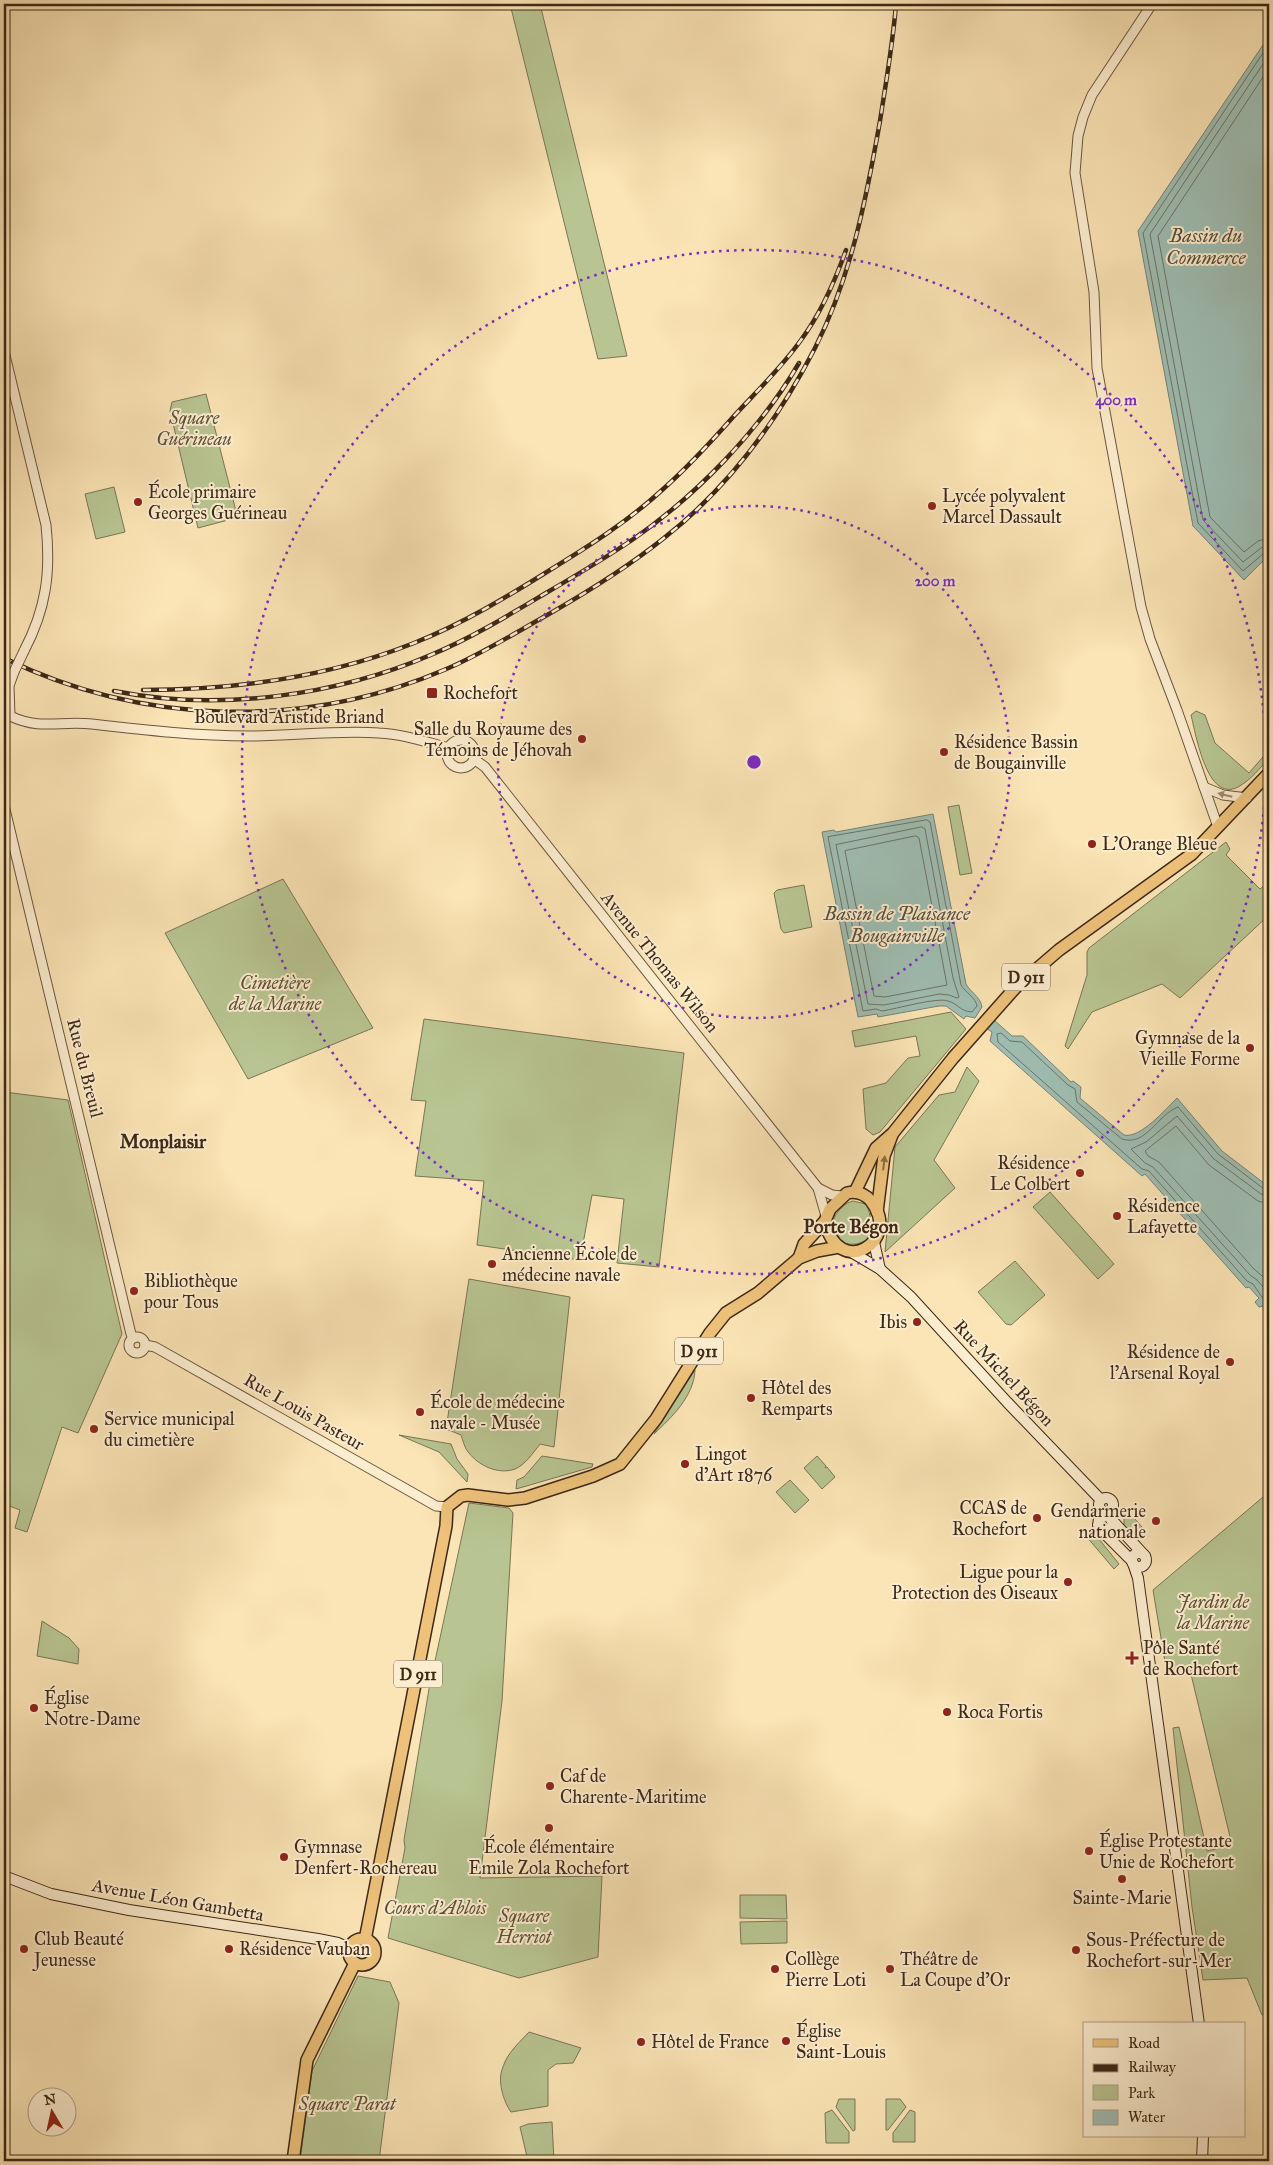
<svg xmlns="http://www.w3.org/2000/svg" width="1273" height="2165" viewBox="0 0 1273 2165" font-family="'IM FELL Great Primer',serif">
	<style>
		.green { fill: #b8c592; stroke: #7a7654 }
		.water { fill: #9fbeb3; stroke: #788275 }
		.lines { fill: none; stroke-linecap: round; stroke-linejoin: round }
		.shore { stroke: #6e7365; stroke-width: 1 }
		.tertiary-casing { stroke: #6c573e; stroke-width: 11 }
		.secondary-casing { stroke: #3d2817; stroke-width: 12 }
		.primary-casing { stroke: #3d2817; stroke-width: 14 }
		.tertiary { stroke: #fcedcf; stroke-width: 9 }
		.secondary { stroke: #fcedcf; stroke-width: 10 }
		.primary { stroke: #eec27a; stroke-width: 11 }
		.rail-casing { stroke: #3d2817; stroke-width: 4.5 }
		.rail { stroke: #fcedcf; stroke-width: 2.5; stroke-dasharray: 8; stroke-linecap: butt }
		.tertiary-bridge-casing { stroke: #6c573e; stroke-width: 11; stroke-linecap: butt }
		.tertiary-bridge { stroke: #fcedcf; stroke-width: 9 }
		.oneway { fill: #9c8a73 }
		.oneway2 { fill: #8d6d44 }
		.ring { fill: none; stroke: #7b2cbf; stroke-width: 2.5; stroke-dasharray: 2.5 5 }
		.poi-dot { fill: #8f2418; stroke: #fcedcf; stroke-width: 2 }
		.labels { text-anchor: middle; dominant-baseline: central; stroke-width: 4; stroke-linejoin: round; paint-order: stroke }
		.shield { fill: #fcedcf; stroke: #76634e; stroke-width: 1 }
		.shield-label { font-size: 16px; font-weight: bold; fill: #3d2817 }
		.park-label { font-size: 18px; font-style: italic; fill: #5c4f36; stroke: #fcedcf }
		.poi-label { font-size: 18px; fill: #3d2817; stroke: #fcedcf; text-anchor: start }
		.street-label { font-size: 18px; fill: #3d2817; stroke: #fcedcf }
		.water-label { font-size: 19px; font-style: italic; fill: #564e3e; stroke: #fcedcf }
		.neighbourhood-label { font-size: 19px; font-weight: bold; fill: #3d2817; stroke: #fcedcf }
		.centre { fill: #7b2cbf; stroke: #fcedcf; stroke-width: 2.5 }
		.ring-label { font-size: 15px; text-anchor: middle; font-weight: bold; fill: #7b2cbf; stroke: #fcedcf; stroke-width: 4; stroke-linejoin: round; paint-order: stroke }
	</style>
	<rect width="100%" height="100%" fill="#fbe4b5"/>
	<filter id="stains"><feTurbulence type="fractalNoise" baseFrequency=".004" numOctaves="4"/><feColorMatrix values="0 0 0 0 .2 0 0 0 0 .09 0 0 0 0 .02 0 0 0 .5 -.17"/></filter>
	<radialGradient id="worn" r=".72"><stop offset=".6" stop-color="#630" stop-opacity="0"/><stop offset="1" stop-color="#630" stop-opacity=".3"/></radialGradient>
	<g class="green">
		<polygon points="510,4 540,4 627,356 598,359"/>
		<polygon points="206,394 237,515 231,516 232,519 198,528 170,411 172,402"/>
		<polygon points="114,487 125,532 96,539 85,494"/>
		<path d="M 1196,711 L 1205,715 L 1215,743 L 1249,773 L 1269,750 L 1269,758 C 1260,768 1251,780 1238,787 C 1207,803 1196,735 1191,715 Z"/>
		<polygon points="959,805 972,873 960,875 948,807"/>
		<polygon points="1226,842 1230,849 1226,855 1260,889 1264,886 1269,889 1269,915 1180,998 1162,984 1092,1012 1068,1049 1065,1046 1087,975 1087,952 1089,948"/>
		<polygon points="283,879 373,1028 248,1079 165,933"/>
		<polygon points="804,885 812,927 784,933 781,929 774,893 777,890"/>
		<polygon points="951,1012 966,1029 880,1132 873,1135 866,1129 863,1089 886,1083 908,1058 920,1056 916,1036 855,1047 852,1031"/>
		<polygon points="424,1019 684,1053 659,1267 617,1263 624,1199 592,1195 580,1260 477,1245 484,1181 415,1176 426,1101 411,1100"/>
		<polygon points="967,1067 979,1081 934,1160 955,1188 885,1252 895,1147 939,1095 955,1092"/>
		<polygon points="4,1092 68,1100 122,1334 78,1433 62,1427 27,1532 15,1528 20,1510 4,1504"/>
		<polygon points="1050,1192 1114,1264 1098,1279 1033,1207"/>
		<path d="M 853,1201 L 866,1204 C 872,1216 871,1225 870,1238 C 858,1246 850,1246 837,1240 C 836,1237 833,1232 832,1229 C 831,1217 843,1203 853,1201 Z"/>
		<polygon points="1015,1261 1045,1295 1011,1325 1006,1324 978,1292"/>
		<path d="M 469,1279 L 570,1297 L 554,1447 L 540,1444 C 533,1453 525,1465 515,1469 C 499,1475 479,1466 469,1453 C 465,1449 463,1441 461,1435 L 446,1429 Z"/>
		<path d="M 695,1370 C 694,1396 672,1417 654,1434 Z"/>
		<polygon points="399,1435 451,1444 457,1459 468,1474 467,1482 439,1452"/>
		<polygon points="542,1456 593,1464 592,1467 516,1489 517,1480 524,1477"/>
		<polygon points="817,1456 826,1466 825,1468 827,1467 835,1477 822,1489 804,1468"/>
		<polygon points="790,1480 809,1500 795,1513 776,1492"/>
		<polygon points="1269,1492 1269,2014 1262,2015 1247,1978 1203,1980 1192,1907 1173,1728 1179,1727 1207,1851 1232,1845 1189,1666 1167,1674 1153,1590"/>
		<polygon points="469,1503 509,1508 513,1513 502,1701 480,1878 602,1876 598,1957 519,1978 388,1938 405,1848 404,1840 429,1689"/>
		<polygon points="1124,1506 1146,1532 1138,1539 1124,1525"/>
		<polygon points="1090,1534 1095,1534 1119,1564 1114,1569 1086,1536"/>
		<polygon points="42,1621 69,1638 79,1649 78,1664 37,1656"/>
		<polygon points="740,1895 786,1895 787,1919 740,1918"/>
		<polygon points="787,1921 787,1943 741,1944 740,1922"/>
		<polygon points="358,1976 390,1982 399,2003 379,2161 300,2161 312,2071"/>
		<path d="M 529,2032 L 581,2048 L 573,2063 L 556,2064 L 548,2070 L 548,2106 L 511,2112 C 503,2101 497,2080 503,2067 C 507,2053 520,2042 529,2032 Z"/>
		<polygon points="1264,2079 1269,2079 1269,2161 1268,2161"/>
		<polygon points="839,2099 855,2099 855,2130 853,2131 836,2107"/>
		<polygon points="886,2099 900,2099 906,2107 888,2130 886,2130"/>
		<polygon points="832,2110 849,2132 849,2143 826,2143 825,2113"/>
		<polygon points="910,2110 915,2112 915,2142 893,2142 893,2133"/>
		<polygon points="552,2122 554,2161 528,2161 520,2127 528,2124"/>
	</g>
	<g class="water">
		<polygon points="1269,36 1269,555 1244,580 1193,526 1138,231"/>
		<path d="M 933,814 L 966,984 C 971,993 980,996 982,1007 L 975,1018 L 966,1016 L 964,1019 L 946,1006 L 939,1006 L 878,1017 L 877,1014 L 858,1017 L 822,832 L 834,830 L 836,832 Z"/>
		<path d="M 994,1020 L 1012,1036 L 1023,1036 L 1071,1082 L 1073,1081 L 1081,1087 L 1080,1098 L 1124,1135 C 1140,1139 1166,1109 1177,1098 L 1222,1151 L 1269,1187 L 1269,1305 L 1259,1307 L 1255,1302 L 1259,1298 L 1249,1287 L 1246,1288 L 1145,1174 L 1142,1176 L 990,1041 L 992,1032 L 986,1028 Z"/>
	</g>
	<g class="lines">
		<g class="shore">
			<polyline points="1269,44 1143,233 1198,523 1243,571 1264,553 1269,552"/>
			<polyline points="1269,55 1150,234 1203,520 1243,562 1261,548 1269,546"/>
			<polyline points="1269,68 1158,236 1210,517 1244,552 1258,541 1269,538"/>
			<path d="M 927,820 L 930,822 L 961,985 C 965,992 976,998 977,1006 L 972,1012 C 959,1011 959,1004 948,1001 C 937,997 896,1009 882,1011 L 876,1009 L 863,1011 L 828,837 Z"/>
			<polygon points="922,827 925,829 953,978 959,997 957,998 949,995 939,994 884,1005 868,1004 836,845"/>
			<polygon points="916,836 919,838 947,985 885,997 874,996 845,851"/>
			<path d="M 1269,1190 L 1264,1189 L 1218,1154 L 1178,1107 C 1158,1114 1146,1147 1122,1139 L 1077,1102 L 1075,1089 L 1068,1085 L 1022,1042 L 1010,1041 L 1001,1033 L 997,1034 L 998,1042 L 1142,1169 L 1149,1171 L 1247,1281 L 1253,1284 L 1264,1300 L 1269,1300"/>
			<polyline points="1269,1196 1261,1194 1214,1159 1177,1116 1146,1142 1131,1149 1145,1163 1153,1167 1250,1275 1257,1280 1269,1294"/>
			<polyline points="1269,1204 1258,1201 1209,1165 1176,1126 1145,1151 1148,1156 1159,1162 1254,1269 1269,1282"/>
		</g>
		<defs>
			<g id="tertiary">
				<polyline points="1152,4 1092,95 1083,117 1078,136 1075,173 1094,292 1097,368 1141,607 1150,639 1177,710 1218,827"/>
				<path d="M 4,351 L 46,525 C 51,573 46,609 24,651"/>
				<path d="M 10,716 C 42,731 60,720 92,724 C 144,730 197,736 250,736 C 293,736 336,730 379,733 C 403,734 426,742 449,748"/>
				<polyline points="10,716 9,686 14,672"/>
				<circle cx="461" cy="754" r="14"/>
				<polyline points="474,759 485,767 818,1188 826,1216"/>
				<polyline points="1204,787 1223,795 1247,798"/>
				<polyline points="4,805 131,1334 134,1338"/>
				<polyline points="818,1188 832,1195 842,1196"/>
				<circle cx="137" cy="1345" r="8"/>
				<polyline points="145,1345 155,1347 436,1506 447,1507"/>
			</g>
			<g id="secondary">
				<polyline points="874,1242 880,1269"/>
				<polyline points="853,1253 880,1269 911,1297 1007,1402 1101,1500"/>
				<circle cx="1106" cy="1505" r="7"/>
				<path d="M 1109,1517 L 1105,1516 L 1099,1519 L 1098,1525 L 1101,1530 L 1109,1530 C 1113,1526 1114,1522 1109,1517 L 1111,1511"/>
				<polyline points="1111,1519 1145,1556"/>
				<polyline points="1100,1529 1132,1561"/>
				<circle cx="1139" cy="1560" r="7"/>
				<polyline points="1133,1563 1138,1578 1199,2024"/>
				<polyline points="4,1876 51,1894 129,1910 318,1939 338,1943 349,1948"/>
				<polyline points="1202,2161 1203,2136"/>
			</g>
			<g id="primary">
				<polyline points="855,1192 876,1148 893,1133 953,1058 1016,987 1059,950 1192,854 1269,773"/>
				<polyline points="877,1212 884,1156 892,1135"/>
				<path d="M 799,1258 L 804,1244 L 825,1221 L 830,1209 L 847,1193 C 856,1191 864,1193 871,1201 C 903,1241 838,1281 825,1221"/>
				<circle cx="362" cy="1952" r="13"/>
				<polyline points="365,1940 446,1526 447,1507 461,1496 468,1495 508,1500 525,1498 593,1476 620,1464 656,1419 710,1333 726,1313 758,1293 799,1258 817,1251 839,1247"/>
				<polyline points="293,2161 307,2060 355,1963"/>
			</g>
		</defs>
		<use href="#tertiary" class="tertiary-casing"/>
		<use href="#secondary" class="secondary-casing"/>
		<use href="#primary" class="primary-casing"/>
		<use href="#tertiary" class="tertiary"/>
		<use href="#secondary" class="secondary"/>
		<use href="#primary" class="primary"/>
		<defs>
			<g id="rail">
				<path d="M 4,658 C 141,725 303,730 444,670 C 480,655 515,633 549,614 C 589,591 628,567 664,538 C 728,488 778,420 815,348 C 851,277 866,200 880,121 C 886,82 893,43 896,4"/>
				<path d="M 143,690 C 234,690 329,677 414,643 C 462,624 507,597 550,570 C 589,546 627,522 661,491 C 687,468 711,442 734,416 C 757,391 782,367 801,340 C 821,313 835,281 846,250"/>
				<path d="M 114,691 C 219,712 336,696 433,654 C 473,637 509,615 546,593 C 575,576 604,559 632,540 C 696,496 760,430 799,363"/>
			</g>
		</defs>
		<use href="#rail" class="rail-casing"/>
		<use href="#rail" class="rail"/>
		<defs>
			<polyline id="tertiary-bridge" points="14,672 24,651"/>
		</defs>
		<use href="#tertiary-bridge" class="tertiary-bridge-casing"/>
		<use href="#tertiary-bridge" class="tertiary-bridge"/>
	</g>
	<defs><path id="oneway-solid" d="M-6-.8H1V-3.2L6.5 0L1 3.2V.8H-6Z" transform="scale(1.25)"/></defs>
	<use class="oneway" href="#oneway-solid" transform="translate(1225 795) rotate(-166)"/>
	<use class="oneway2" href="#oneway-solid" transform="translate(884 1163) rotate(-83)"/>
	<g class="ring">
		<circle cx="754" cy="762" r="256"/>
		<circle cx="754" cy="762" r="512"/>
	</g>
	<g class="poi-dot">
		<circle cx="138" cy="502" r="5"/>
		<circle cx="932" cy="506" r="5"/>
		<rect x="426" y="687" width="12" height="12" rx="2.5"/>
		<circle cx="582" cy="739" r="5"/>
		<circle cx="944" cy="752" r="5"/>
		<circle cx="1092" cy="844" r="5"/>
		<circle cx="1250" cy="1048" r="5"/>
		<circle cx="1080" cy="1173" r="5"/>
		<circle cx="1117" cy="1216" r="5"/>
		<circle cx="492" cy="1264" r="5"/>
		<circle cx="134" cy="1291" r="5"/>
		<circle cx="917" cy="1322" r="5"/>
		<circle cx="1230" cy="1362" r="5"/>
		<circle cx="751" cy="1398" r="5"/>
		<circle cx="420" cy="1412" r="5"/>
		<circle cx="94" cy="1429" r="5"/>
		<circle cx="685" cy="1464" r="5"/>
		<circle cx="1037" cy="1518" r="5"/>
		<circle cx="1156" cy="1521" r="5"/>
		<circle cx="1068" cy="1582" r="5"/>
		<path d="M1129.5 1650.5h5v5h5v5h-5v5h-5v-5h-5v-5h5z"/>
		<circle cx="34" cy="1708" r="5"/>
		<circle cx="947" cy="1712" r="5"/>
		<circle cx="550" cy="1786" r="5"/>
		<circle cx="549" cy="1828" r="5"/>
		<circle cx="1089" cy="1851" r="5"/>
		<circle cx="284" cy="1857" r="5"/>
		<circle cx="1122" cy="1879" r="5"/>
		<circle cx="24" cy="1949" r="5"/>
		<circle cx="229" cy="1949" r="5"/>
		<circle cx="1076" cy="1950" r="5"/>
		<circle cx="775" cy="1969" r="5"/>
		<circle cx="890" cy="1969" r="5"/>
		<circle cx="786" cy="2041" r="5"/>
		<circle cx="641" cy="2042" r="5"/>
	</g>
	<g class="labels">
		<g class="shield">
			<rect x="1002" y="963.5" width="48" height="27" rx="4"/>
			<rect x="675" y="1337.5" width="48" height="27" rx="4"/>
			<rect x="394" y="1660.5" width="48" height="27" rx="4"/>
		</g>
		<g class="shield-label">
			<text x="1026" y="977">D 911</text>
			<text x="699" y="1351">D 911</text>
			<text x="418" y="1674">D 911</text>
		</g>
		<g class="park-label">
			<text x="194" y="418">Square<tspan x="194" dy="21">Guérineau</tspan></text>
			<text x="275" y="983">Cimetière<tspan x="275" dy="21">de la Marine</tspan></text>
			<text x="1213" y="1602">Jardin de<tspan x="1213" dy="21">la Marine</tspan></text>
			<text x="435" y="1908">Cours d'Ablois</text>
			<text x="524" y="1916">Square<tspan x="524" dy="21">Herriot</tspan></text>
			<text x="347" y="2104">Square Parat</text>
		</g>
		<g class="poi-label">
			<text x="148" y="492">École primaire<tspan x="148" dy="21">Georges Guérineau</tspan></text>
			<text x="942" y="496">Lycée polyvalent<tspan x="942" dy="21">Marcel Dassault</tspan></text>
			<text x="443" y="693">Rochefort</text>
			<text x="572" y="729" text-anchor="end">Salle du Royaume des<tspan x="572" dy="21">Témoins de Jéhovah</tspan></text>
			<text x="954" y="742">Résidence Bassin<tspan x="954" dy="21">de Bougainville</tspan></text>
			<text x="1102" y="844">L'Orange Bleue</text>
			<text x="1240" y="1038" text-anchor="end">Gymnase de la<tspan x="1240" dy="21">Vieille Forme</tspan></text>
			<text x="1070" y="1163" text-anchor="end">Résidence<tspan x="1070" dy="21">Le Colbert</tspan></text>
			<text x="1127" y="1206">Résidence<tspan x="1127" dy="21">Lafayette</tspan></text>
			<text x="502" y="1254">Ancienne École de<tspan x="502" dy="21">médecine navale</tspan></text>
			<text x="144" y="1281">Bibliothèque<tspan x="144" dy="21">pour Tous</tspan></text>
			<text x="907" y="1322" text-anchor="end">Ibis</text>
			<text x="1220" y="1352" text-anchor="end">Résidence de<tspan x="1220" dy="21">l'Arsenal Royal</tspan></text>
			<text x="761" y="1388">Hôtel des<tspan x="761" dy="21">Remparts</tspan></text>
			<text x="430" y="1402">École de médecine<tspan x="430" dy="21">navale - Musée</tspan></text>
			<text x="104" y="1419">Service municipal<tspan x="104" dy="21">du cimetière</tspan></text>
			<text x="695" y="1454">Lingot<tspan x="695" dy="21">d'Art 1876</tspan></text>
			<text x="1027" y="1508" text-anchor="end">CCAS de<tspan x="1027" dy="21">Rochefort</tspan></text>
			<text x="1146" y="1511" text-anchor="end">Gendarmerie<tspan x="1146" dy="21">nationale</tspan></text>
			<text x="1058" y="1572" text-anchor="end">Ligue pour la<tspan x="1058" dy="21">Protection des Oiseaux</tspan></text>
			<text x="1143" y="1648">Pôle Santé<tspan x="1143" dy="21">de Rochefort</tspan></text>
			<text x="44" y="1698">Église<tspan x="44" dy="21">Notre-Dame</tspan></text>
			<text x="957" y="1712">Roca Fortis</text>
			<text x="560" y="1776">Caf de<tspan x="560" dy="21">Charente-Maritime</tspan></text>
			<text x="1099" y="1841">Église Protestante<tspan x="1099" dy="21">Unie de Rochefort</tspan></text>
			<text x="294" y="1847">Gymnase<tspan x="294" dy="21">Denfert-Rochereau</tspan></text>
			<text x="549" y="1847" text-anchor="middle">École élémentaire<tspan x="549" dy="21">Emile Zola Rochefort</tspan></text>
			<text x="1122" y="1898" text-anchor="middle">Sainte-Marie</text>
			<text x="34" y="1939">Club Beauté<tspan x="34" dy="21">Jeunesse</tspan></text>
			<text x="1086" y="1940">Sous-Préfecture de<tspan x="1086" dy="21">Rochefort-sur-Mer</tspan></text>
			<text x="239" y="1949">Résidence Vauban</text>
			<text x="785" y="1959">Collège<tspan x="785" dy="21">Pierre Loti</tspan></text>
			<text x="900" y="1959">Théâtre de<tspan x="900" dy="21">La Coupe d'Or</tspan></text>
			<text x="796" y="2031">Église<tspan x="796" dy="21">Saint-Louis</tspan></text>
			<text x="651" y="2042">Hôtel de France</text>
		</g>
		<g class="street-label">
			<text x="289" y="717">Boulevard Aristide Briand</text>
			<text transform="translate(660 962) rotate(51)">Avenue Thomas Wilson</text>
			<text transform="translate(85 1068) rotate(76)">Rue du Breuil</text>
			<text transform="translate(1004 1373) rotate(47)">Rue Michel Bégon</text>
			<text transform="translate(304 1412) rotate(30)">Rue Louis Pasteur</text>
			<text transform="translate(178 1900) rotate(10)">Avenue Léon Gambetta</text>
		</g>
		<g class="water-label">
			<text x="1206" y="235">Bassin du<tspan x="1206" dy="22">Commerce</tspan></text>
			<text x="897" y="913">Bassin de Plaisance<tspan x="897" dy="22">Bougainville</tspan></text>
		</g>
		<g class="neighbourhood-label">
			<text x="163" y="1141">Monplaisir</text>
			<text x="851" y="1226">Porte Bégon</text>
		</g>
	</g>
	<circle cx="754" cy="762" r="8" class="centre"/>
	<g class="ring-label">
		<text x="1116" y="405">400 m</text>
		<text x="935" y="586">200 m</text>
	</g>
	<rect width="1273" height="2165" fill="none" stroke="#fbe4b5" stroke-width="20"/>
	<rect x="5" y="5" width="1263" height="2155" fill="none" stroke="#3d2817" stroke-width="2.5"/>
	<rect x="10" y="10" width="1253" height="2145" fill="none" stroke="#3d2817"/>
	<rect x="1083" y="2022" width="162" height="115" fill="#fcedcf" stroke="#b09e85"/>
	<rect x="1093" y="2039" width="25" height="8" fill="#eec27a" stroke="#b09e85"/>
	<text x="1128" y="2048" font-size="15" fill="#3d2817">Road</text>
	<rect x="1093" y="2064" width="25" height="8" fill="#3d2817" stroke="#b09e85"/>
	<text x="1128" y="2072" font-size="15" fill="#3d2817">Railway</text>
	<rect x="1093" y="2085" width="25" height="15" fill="#b8c592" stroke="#b09e85"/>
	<text x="1128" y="2098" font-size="15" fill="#3d2817">Park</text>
	<rect x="1093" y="2110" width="25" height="15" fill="#9fbeb3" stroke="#b09e85"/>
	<text x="1128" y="2122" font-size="15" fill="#3d2817">Water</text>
	<g transform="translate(52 2112) rotate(351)"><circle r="24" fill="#fcedcf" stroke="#b09e85"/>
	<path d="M0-4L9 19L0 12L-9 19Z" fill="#8f2418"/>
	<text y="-8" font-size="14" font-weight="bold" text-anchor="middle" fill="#3d2817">N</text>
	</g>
	<rect width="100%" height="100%" filter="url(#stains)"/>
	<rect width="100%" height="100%" fill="url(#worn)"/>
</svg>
